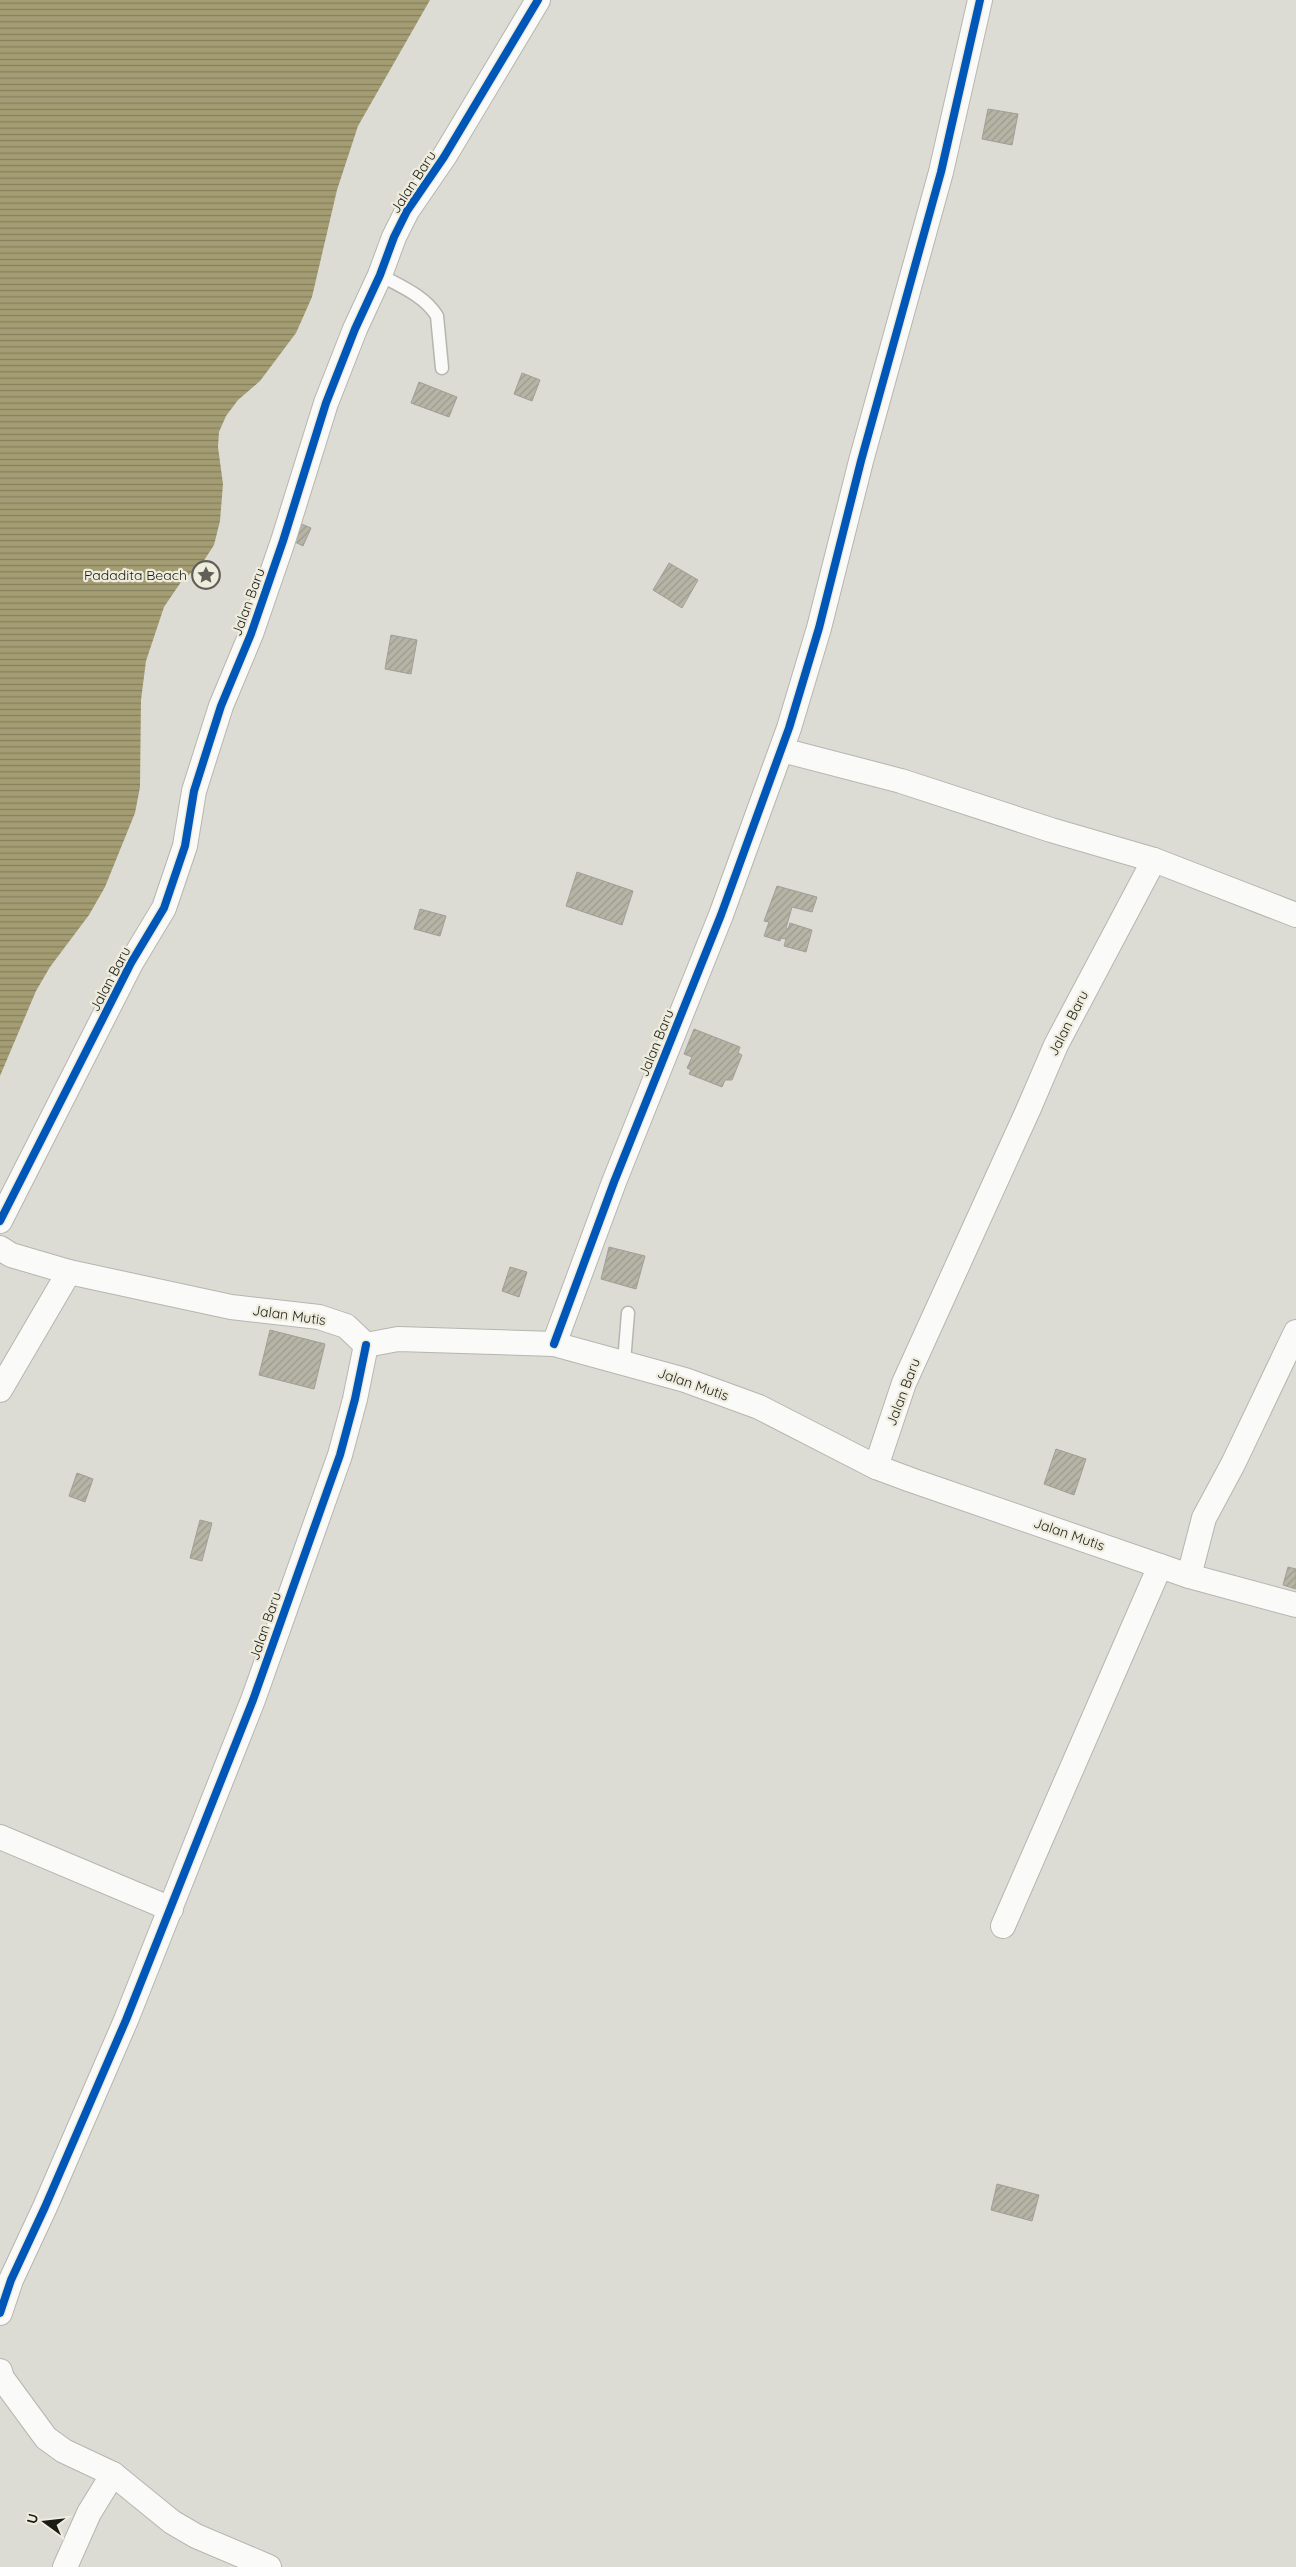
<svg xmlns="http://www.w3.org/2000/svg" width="1296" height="2567" viewBox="0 0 1296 2567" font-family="Quicksand,sans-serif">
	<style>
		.water { fill: url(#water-rules) }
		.building { fill: url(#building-hatch); stroke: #9f9e99 }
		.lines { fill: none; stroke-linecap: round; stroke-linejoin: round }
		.lane-casing { stroke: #b6b5af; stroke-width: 15 }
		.street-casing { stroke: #b6b5af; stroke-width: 26 }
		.lane { stroke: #fafaf9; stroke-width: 12 }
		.street { stroke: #fafaf9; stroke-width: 24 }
		.cycleway-casing { stroke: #eeecdd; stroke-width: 11 }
		.cycleway { stroke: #0057b8; stroke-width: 8 }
		.labels { text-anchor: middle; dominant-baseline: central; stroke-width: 4.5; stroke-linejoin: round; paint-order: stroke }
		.street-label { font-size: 14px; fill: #1c1c16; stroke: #eeecdd }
		.poi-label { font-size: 14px; fill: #1c1c16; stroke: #eeecdd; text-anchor: end }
	</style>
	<defs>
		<pattern id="water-rules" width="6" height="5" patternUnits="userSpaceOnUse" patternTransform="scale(1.25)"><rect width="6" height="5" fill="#a49d73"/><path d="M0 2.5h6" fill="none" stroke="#857f5d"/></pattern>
		<pattern id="building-hatch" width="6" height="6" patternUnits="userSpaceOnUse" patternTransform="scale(1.25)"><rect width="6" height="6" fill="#b6b4a5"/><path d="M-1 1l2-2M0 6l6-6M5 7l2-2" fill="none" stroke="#9c9a8d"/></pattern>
	</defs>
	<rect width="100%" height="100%" fill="#dddcd4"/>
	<polygon class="water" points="0,0 430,0 358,126 337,190 312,297 296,333 260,381 238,400 226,416 219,432 218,447 223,484 220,521 214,545 203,562 181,582 164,607 146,661 141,700 140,787 135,813 105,887 89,915 50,967 36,991 0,1076"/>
	<g class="building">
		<polygon points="988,109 1018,114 1012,145 982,139"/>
		<polygon points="522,373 540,380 532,401 514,394"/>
		<polygon points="419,382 457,397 449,417 411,403"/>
		<polygon points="299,523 311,528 303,546 291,540"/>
		<polygon points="669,563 698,580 682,608 653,590"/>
		<polygon points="391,635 417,640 411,674 385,669"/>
		<polygon points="577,872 633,891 622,925 566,906"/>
		<polygon points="777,886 817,897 812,912 792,907 786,928 788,929 790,923 812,930 806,952 784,946 786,939 781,938 780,941 764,936 769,922 764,921"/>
		<polygon points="420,909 446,916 440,936 414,929"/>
		<polygon points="694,1029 740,1047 738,1053 742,1055 732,1080 725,1080 722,1087 689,1074 691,1070 687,1068 692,1057 684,1054"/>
		<polygon points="609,1247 645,1256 636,1289 601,1279"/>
		<polygon points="510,1267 527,1272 519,1297 502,1291"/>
		<polygon points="270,1330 325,1344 314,1389 259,1375"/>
		<polygon points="1056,1449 1086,1459 1074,1495 1044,1484"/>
		<polygon points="77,1473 93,1479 85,1502 69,1496"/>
		<polygon points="200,1520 212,1523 202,1561 190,1558"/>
		<polygon points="1288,1567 1296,1569 1296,1589 1283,1585"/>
		<polygon points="997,2184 1039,2195 1032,2221 991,2210"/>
	</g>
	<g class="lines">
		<defs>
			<g id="lane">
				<path d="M 380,275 C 400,286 425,296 437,316 L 442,368"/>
				<polyline points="624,1362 628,1313"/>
			</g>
			<g id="street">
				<polyline points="782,750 901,781 1051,830 1154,860 1296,915"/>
				<polyline points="0,1221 131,963 164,908 185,846 194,791 221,706 251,634 283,541 326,403 355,329 380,275 394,237 407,211 444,157 538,0"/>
				<polyline points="0,1248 11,1255 69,1272 231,1307 319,1317 346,1326 366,1345"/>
				<polyline points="554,1344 614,1182 721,915 789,728 819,628 861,461 941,172 980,0"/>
				<polyline points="366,1345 398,1339 554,1344 685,1380 759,1407 876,1467 911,1480 1189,1576 1296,1605"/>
				<polyline points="0,1390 69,1272"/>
				<polyline points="876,1467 904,1383 1029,1108 1056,1045 1154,860"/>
				<polyline points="1189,1576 1204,1518 1233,1464 1296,1332"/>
				<polyline points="0,1837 171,1909"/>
				<polyline points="1003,1926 1160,1566"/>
				<polyline points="0,2313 11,2280 45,2207 126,2020 253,1700 340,1455 355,1399 366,1345"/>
				<polyline points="0,2371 2,2378 46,2438 64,2451 113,2474 172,2522 196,2536 269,2567"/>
				<polyline points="65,2567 89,2513 113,2474"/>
			</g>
		</defs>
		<use href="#lane" class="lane-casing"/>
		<use href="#street" class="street-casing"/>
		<use href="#lane" class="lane"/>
		<use href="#street" class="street"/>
		<defs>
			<g id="cycleway">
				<polyline points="0,1221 131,963 164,908 185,846 194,791 221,706 251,634 283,541 326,403 355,329 380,275 394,237 407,211 444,157 538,0"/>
				<polyline points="554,1344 614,1182 721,915 789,728 819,628 861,461 941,172 980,0"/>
				<polyline points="0,2313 11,2280 45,2207 126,2020 253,1700 340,1455 355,1399 366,1345"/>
			</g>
		</defs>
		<use href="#cycleway" class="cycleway-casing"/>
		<use href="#cycleway" class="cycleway"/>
	</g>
	<defs>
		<symbol id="sight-ring" viewBox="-11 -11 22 22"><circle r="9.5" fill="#eeecdd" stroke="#605f58" stroke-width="1.5"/><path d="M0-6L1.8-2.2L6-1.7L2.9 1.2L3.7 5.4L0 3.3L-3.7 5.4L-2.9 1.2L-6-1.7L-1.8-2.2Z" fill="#605f58"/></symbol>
	</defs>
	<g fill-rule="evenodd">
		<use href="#sight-ring" x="190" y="559" width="32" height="32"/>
	</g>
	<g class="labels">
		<g class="street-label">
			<text transform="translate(413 182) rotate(-57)">Jalan Baru</text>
			<text transform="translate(248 602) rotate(-70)">Jalan Baru</text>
			<text transform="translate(110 979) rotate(-62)">Jalan Baru</text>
			<text transform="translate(1068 1023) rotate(-63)">Jalan Baru</text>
			<text transform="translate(656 1043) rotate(-68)">Jalan Baru</text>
			<text transform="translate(289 1315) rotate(8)">Jalan Mutis</text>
			<text transform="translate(693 1384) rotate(19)">Jalan Mutis</text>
			<text transform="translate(903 1392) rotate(-69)">Jalan Baru</text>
			<text transform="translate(1069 1534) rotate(19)">Jalan Mutis</text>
			<text transform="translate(265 1626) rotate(-71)">Jalan Baru</text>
		</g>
		<g class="poi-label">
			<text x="187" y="575">Padadita Beach</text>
		</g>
	</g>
	<g transform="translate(45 2522) rotate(285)" stroke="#eeecdd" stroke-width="4" paint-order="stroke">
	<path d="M0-4L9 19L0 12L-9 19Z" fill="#1c1c16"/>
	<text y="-8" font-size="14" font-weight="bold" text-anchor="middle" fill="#1c1c16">U</text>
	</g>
</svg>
